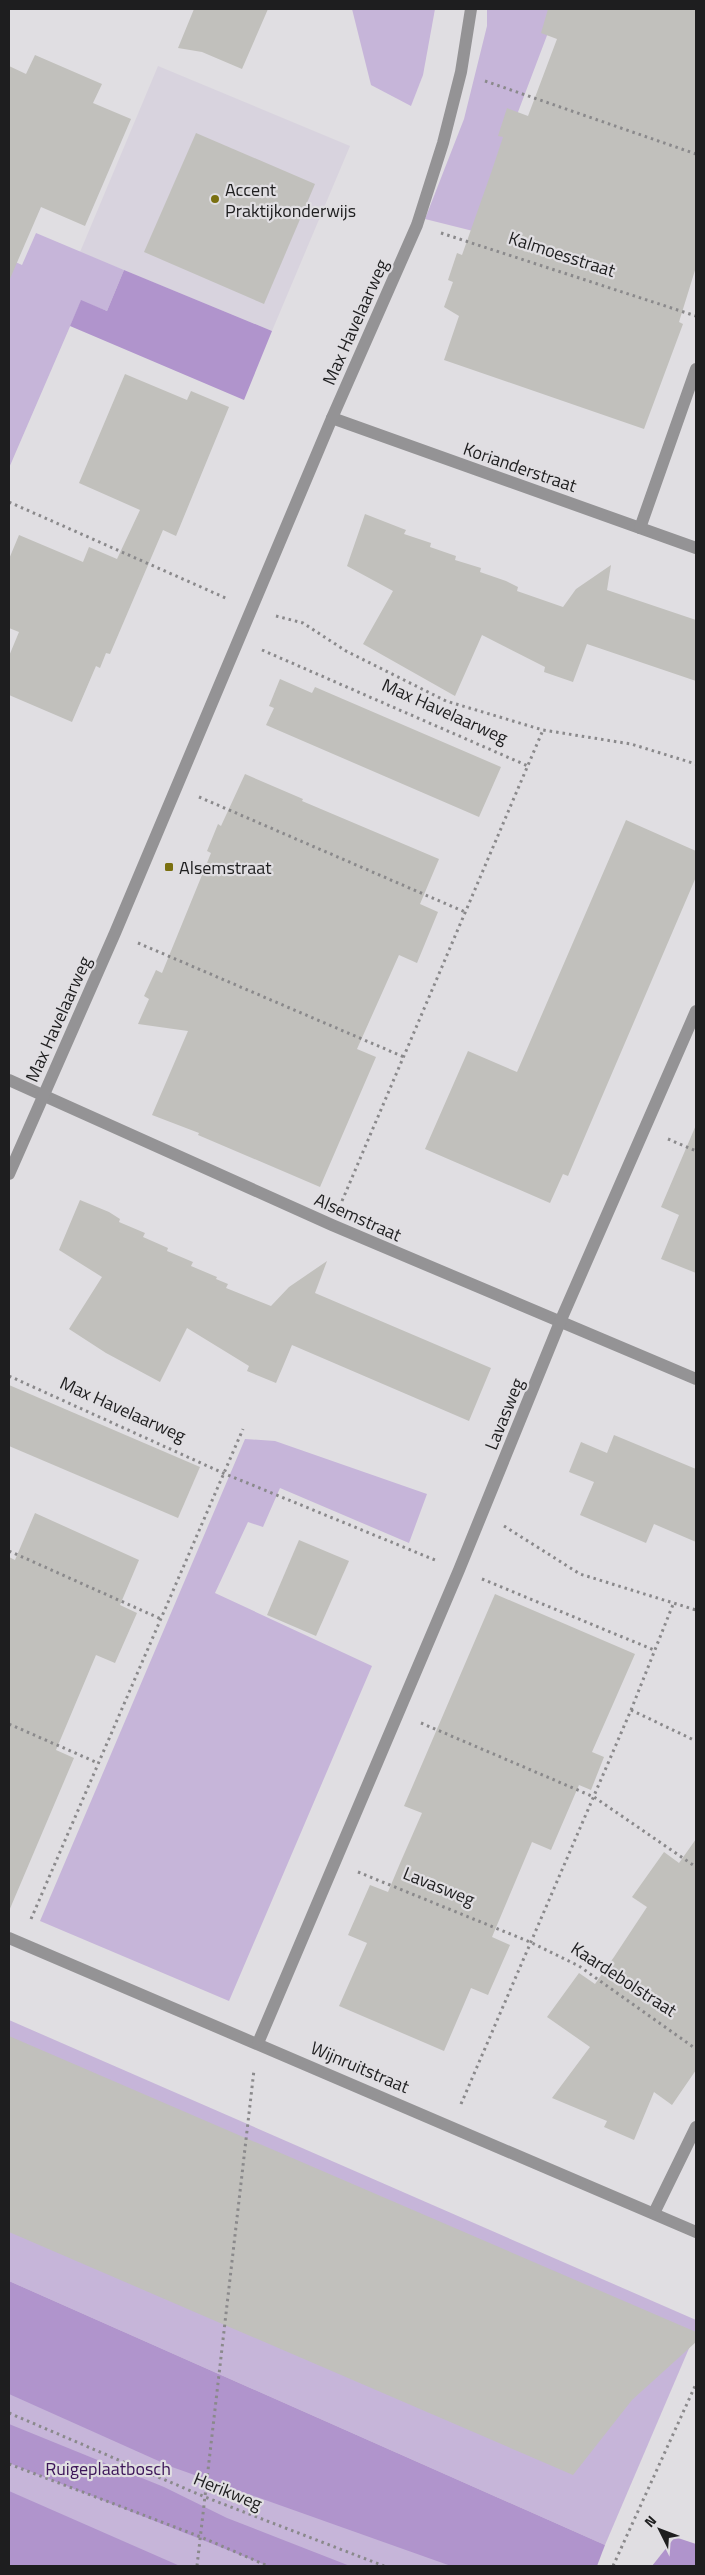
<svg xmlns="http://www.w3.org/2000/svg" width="705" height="2575" viewBox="0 0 705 2575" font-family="'Titillium Web',sans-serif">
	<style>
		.built { fill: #d8d3de }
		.green { fill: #c6b5d9 }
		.forest { fill: #b094cc }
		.building { fill: #c1c0bc }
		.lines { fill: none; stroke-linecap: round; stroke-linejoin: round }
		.path { stroke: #8a898b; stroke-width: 3; stroke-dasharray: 2.5 4; stroke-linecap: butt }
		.minor { stroke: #949395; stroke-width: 12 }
		.poi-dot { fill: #7a7010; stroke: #e0dee2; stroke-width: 2 }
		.labels { text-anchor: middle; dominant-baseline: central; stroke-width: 4.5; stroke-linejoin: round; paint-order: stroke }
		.poi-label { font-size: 18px; fill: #1e1e1f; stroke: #e0dee2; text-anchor: start }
		.street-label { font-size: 18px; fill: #1e1e1f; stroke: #e0dee2 }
		.park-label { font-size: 18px; fill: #3c1558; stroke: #e0dee2 }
	</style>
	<rect width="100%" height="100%" fill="#e0dee2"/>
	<polygon class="built" points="158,66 350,146 272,331 80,252"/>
	<g class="green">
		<polygon points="352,9 435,9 423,75 411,106 371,85"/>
		<polygon points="487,9 557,9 473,231 425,219 464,119 487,26"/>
		<polygon points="36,233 124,270 107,311 81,301 9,468 9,259 22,265"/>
		<polygon points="245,1439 275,1441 427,1494 409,1543 280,1488 263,1527 248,1522 215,1593 372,1666 229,2001 40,1921"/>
		<polygon points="9,2020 696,2320 696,2332 605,2545 9,2281"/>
		<polygon points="9,2319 590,2566 9,2566"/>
	</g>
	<g class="forest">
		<polygon points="124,270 272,331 244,400 70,326 81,300 107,311"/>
		<polygon points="9,2281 605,2545 597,2566 451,2566 172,2467 9,2394"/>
		<polygon points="9,2424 164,2487 227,2518 350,2566 268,2566 9,2463"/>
		<polygon points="9,2491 180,2566 9,2566"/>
		<polygon points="675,2537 696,2544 696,2566 652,2566"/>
	</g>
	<g class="building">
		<polygon points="194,9 268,9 242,69 202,52 178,48"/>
		<polygon points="548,9 696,9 696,267 679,322 683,324 644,429 444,360 459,316 444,307 453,282 448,280 457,253 462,255 491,173 503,137 498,136 507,108 528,116 557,39 541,33"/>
		<polygon points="35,55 102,84 93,103 131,119 85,226 41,207 9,281 9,66 26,74"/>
		<polygon points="196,133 315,184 264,304 144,252"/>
		<polygon points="125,374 187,400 191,391 229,407 176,536 163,530 110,654 106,653 100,668 96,666 72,722 9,695 9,656 19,632 9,628 9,559 19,535 83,562 89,547 117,559 140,510 79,483"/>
		<polygon points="365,514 406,530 404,534 431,543 430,547 456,556 455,560 481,568 480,572 506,581 518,587 517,591 563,607 576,589 611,565 607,590 696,620 696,681 587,644 573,682 544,672 545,667 482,635 455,696 363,644 393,591 347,566"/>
		<polygon points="280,679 312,693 315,687 501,767 479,817 266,725 274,708 269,706"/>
		<polygon points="245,774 303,799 302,801 439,859 420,904 438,912 417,963 399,955 357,1049 376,1057 320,1187 198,1135 199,1133 152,1115 188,1031 138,1024 149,999 144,996 156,970 162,973 211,853 207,851 218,824 221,826"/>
		<polygon points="626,820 696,851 696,877 568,1176 563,1174 550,1203 425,1149 468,1051 517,1072"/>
		<polygon points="696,1125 696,1273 661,1259 679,1215 661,1207"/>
		<polygon points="80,1200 109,1212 120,1219 119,1222 145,1233 143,1237 168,1248 167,1251 193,1262 191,1266 217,1277 216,1279 228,1284 226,1288 271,1306 289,1287 327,1261 315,1293 491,1368 469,1421 292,1345 276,1383 247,1371 249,1366 187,1328 160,1382 106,1353 69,1329 102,1277 59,1250"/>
		<polygon points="9,1385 200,1467 178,1518 9,1446"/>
		<polygon points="614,1435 696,1469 696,1542 654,1524 646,1543 580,1515 594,1482 569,1472 581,1442 607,1453"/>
		<polygon points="35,1513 139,1560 120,1605 137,1613 115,1663 96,1655 56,1750 74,1758 9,1911 9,1557 15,1560"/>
		<polygon points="299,1540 349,1561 316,1636 267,1615"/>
		<polygon points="495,1594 635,1654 592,1752 604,1757 591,1790 579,1785 551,1850 532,1842 492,1937 510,1945 488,1995 471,1988 444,2051 339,2006 367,1943 348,1935 370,1885 388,1892 401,1861 422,1813 404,1806"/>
		<polygon points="696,1839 696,2070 672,2105 654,2092 634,2140 604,2127 607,2121 552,2098 590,2047 547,2017 579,1973 595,1984 614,1957 647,1907 632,1897 664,1852 679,1863"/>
		<polygon points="9,2036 696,2332 696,2342 632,2400 573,2475 9,2232"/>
	</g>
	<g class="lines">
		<g class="path">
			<polyline points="485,81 696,154"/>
			<polyline points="441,233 696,316"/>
			<polyline points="9,502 228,599"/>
			<polyline points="276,616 303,623 346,651 446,701 543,730 631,744 696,764"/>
			<polyline points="262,650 528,766"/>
			<polyline points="199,797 465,912"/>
			<polyline points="138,943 404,1057"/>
			<polyline points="668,1139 696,1151"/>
			<polyline points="342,1201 543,730"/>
			<polyline points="9,1376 223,1473 435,1560"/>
			<polyline points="504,1526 580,1574 696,1610"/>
			<polyline points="9,1551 161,1619"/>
			<polyline points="482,1579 654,1650"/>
			<polyline points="631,1710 696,1741"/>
			<polyline points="421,1723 594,1797 696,1867"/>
			<polyline points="9,1724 98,1763"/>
			<polyline points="358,1872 530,1942 579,1966 696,2049"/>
			<polyline points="31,1919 243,1429"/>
			<polyline points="461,2104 631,1710 674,1602"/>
			<polyline points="9,2413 205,2497 384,2566"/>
			<polyline points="9,2464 201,2537 268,2566"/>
			<polyline points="197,2566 254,2070"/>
			<polyline points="613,2566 696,2384"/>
		</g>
		<g class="minor">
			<polyline points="332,418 696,548"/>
			<polyline points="640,528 696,369"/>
			<polyline points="9,1080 332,1225 696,1379"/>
			<polyline points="9,1174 115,933 332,418 417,225 443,143 461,72 471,9"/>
			<polyline points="9,1938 696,2232"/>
			<polyline points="258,2043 459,1570 560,1322 696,1011"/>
			<polyline points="654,2213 696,2127"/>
		</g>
	</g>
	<g class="poi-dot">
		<circle cx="215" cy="199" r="5"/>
		<rect x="164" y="862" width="10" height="10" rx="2.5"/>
	</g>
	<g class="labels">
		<g class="poi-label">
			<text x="225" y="189">Accent<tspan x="225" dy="21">Praktijkonderwijs</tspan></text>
			<text x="179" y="867">Alsemstraat</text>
		</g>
		<g class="street-label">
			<text transform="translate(562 254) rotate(18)">Kalmoesstraat</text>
			<text transform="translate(355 322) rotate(-66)">Max Havelaarweg</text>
			<text transform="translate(520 467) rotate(19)">Korianderstraat</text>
			<text transform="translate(445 711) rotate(24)">Max Havelaarweg</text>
			<text transform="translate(58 1019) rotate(-66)">Max Havelaarweg</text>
			<text transform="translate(358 1217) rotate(24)">Alsemstraat</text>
			<text transform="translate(123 1409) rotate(24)">Max Havelaarweg</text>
			<text transform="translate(504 1414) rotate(-68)">Lavasweg</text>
			<text transform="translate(439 1886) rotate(22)">Lavasweg</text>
			<text transform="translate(624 1979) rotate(33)">Kaardebolstraat</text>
			<text transform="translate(360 2067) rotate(23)">Wijnruitstraat</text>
			<text transform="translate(228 2491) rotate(22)">Herikweg</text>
		</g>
		<g class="park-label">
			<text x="108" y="2468">Ruigeplaatbosch</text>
		</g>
	</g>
	<rect width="705" height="2575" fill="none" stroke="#1e1e1f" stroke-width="20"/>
	<g transform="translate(660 2530) rotate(312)" stroke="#e0dee2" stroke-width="4" paint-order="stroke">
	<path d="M0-4L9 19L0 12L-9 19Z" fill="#1e1e1f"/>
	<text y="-8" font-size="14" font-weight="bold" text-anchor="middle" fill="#1e1e1f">N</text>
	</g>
</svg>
